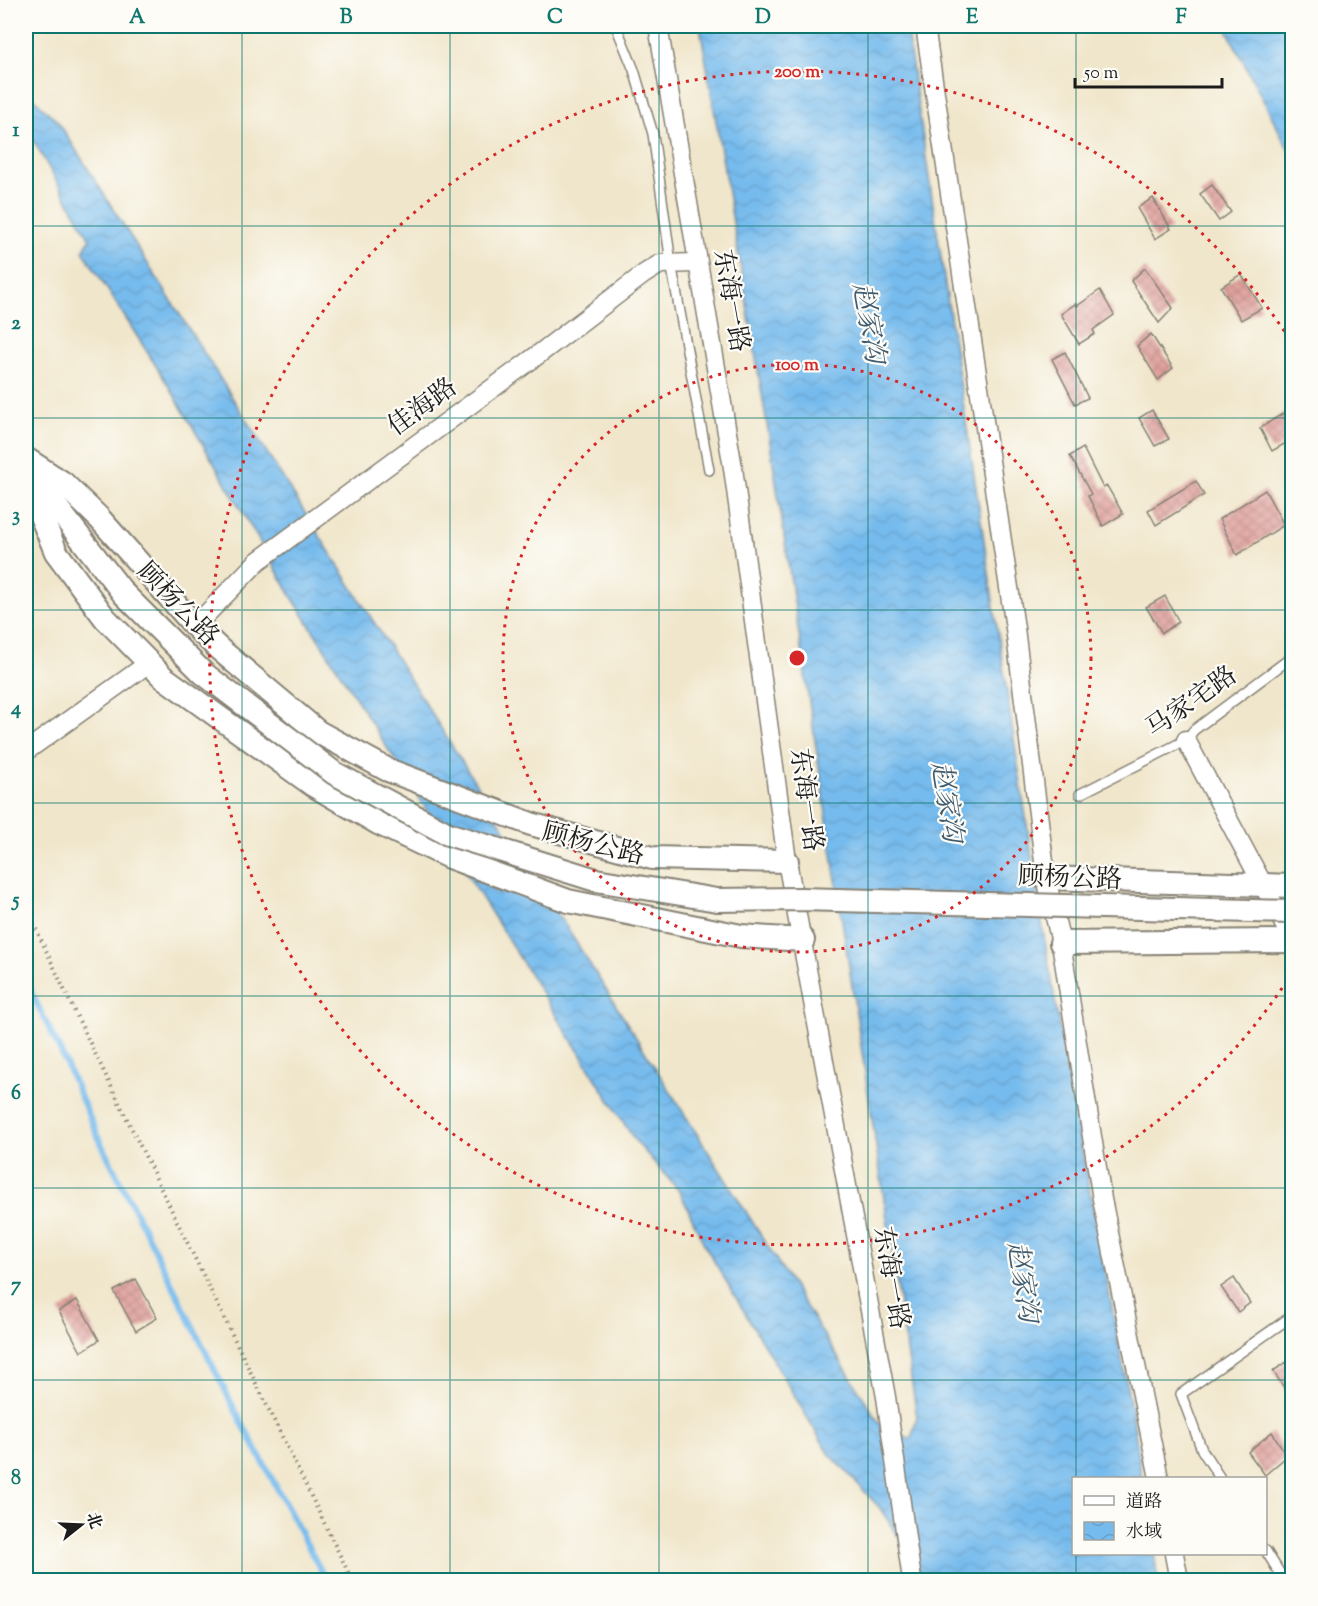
<svg xmlns="http://www.w3.org/2000/svg" width="1318" height="1606" viewBox="0 0 1318 1606" font-family="'Sorts Mill Goudy','Noto Serif SC',serif">
	<style>
		.water { fill: url(#water-waves); stroke: #496c84; stroke-width: 1.5 }
		.lines { fill: none; stroke-linecap: round; stroke-linejoin: round }
		.stream { stroke: #76bbed; stroke-width: 6 }
		.building { fill: url(#building-cross-hatch) }
		.service-casing { stroke: #868174; stroke-width: 12 }
		.minor-casing { stroke: #868174; stroke-width: 21 }
		.tertiary-casing { stroke: #868174; stroke-width: 26 }
		.path { stroke: #868174; stroke-width: 4; stroke-dasharray: 1.5 4.5; stroke-linecap: butt }
		.service { stroke: #fff; stroke-width: 9 }
		.minor { stroke: #fff; stroke-width: 18 }
		.tertiary { stroke: #fff; stroke-width: 22 }
		.tertiary-bridge-casing { stroke: #868174; stroke-width: 26; stroke-linecap: butt }
		.tertiary-bridge { stroke: #fff; stroke-width: 22 }
		.grid { fill: none; stroke: #0f766e; stroke-width: 1.5; stroke-opacity: 0.55 }
		.ring { fill: none; stroke: #d62828; stroke-width: 3; stroke-dasharray: 3 6 }
		.labels { text-anchor: middle; dominant-baseline: central; stroke-width: 4.5; stroke-linejoin: round; paint-order: stroke }
		.street-label { font-size: 26px; fill: #1c1c1c; stroke: #fdfcf7 }
		.water-label { font-size: 27px; font-style: italic; fill: #405c70; stroke: #fdfcf7 }
		.centre { fill: #d62828; stroke: #fdfcf7; stroke-width: 3 }
		.ring-label { font-size: 18px; text-anchor: middle; font-weight: bold; fill: #d62828; stroke: #fdfcf7; stroke-width: 4.5; stroke-linejoin: round; paint-order: stroke }
		.neatline { fill: none; stroke: #0f766e; stroke-width: 2 }
		.grid-label { font-size: 20px; text-anchor: middle; font-weight: bold; fill: #0f766e }
	</style>
	<defs>
		<pattern id="water-waves" width="16" height="10" patternUnits="userSpaceOnUse" patternTransform="scale(1.5)"><rect width="16" height="10" fill="#76bbed"/><path d="M0 5q4-4 8 0t8 0" fill="none" stroke="#66a0cb"/></pattern>
		<pattern id="building-cross-hatch" width="8" height="8" patternUnits="userSpaceOnUse" patternTransform="scale(1.5)"><rect width="8" height="8" fill="#dfa09c"/><path d="M0 0l8 8M0 8l8-8" fill="none" stroke="#bf8986"/></pattern>
	</defs>
	<rect width="100%" height="100%" fill="#fdfcf7"/>
	<filter id="ink" filterUnits="userSpaceOnUse"><feTurbulence type="fractalNoise" baseFrequency=".0167" numOctaves="2"/><feDisplacementMap in="SourceGraphic" scale="12" xChannelSelector="R" yChannelSelector="G"/><feConvolveMatrix kernelMatrix="1 2 1 2 8 2 1 2 1" color-interpolation-filters="sRGB"/></filter>
	<filter id="wash" filterUnits="userSpaceOnUse"><feTurbulence type="fractalNoise" baseFrequency=".008" numOctaves="4" result="noise"/><feDisplacementMap in="SourceGraphic" scale="24" xChannelSelector="R" yChannelSelector="G"/><feGaussianBlur stdDeviation="1.35" result="paint"/><feColorMatrix in="noise" values="0 0 0 0 0 0 0 0 0 0 0 0 0 0 0 0 0 1.4 0 .05"/><feComposite in="paint" operator="in"/></filter>
	<g filter="url(#wash)">
		<rect width="100%" height="100%" fill="#f0e6cb"/>
		<g class="water">
			<polygon points="700,26 906,26 1043,930 1067,1071 1133,1418 1142,1478 1074,1478 1074,1554 1154,1554 1158,1580 926,1580 880,1508 828,1452 705,1246 680,1192 634,1139 292,597 170,388 83,251 90,239 26,128 26,91 59,123 880,1424 911,1439 917,1417 769,436"/>
			<polygon points="1225,26 1292,26 1292,156"/>
		</g>
		<g class="lines">
			<polyline class="stream" points="26,975 32,994 59,1048 100,1141 233,1406 326,1580"/>
		</g>
		<g id="blocks">
			<g class="building">
				<polygon points="1212,185 1231,212 1219,221 1200,194"/>
				<polygon points="1153,198 1171,229 1155,239 1137,208"/>
				<polygon points="1145,268 1173,308 1159,323 1131,281"/>
				<polygon points="1241,274 1262,308 1241,320 1221,287"/>
				<polygon points="1100,290 1114,315 1093,330 1095,334 1079,344 1061,314 1075,304 1077,306"/>
				<polygon points="1151,334 1173,368 1158,380 1137,346"/>
				<polygon points="1065,352 1088,398 1075,404 1052,359"/>
				<polygon points="1293,407 1293,439 1272,451 1260,428"/>
				<polygon points="1152,410 1169,439 1155,446 1139,418"/>
				<polygon points="1083,448 1103,488 1107,486 1123,514 1103,526 1088,496 1091,494 1070,456"/>
				<polygon points="1196,481 1204,495 1156,525 1148,510"/>
				<polygon points="1265,490 1284,525 1237,555 1219,519"/>
				<polygon points="1165,596 1179,622 1162,633 1146,607"/>
				<polygon points="1234,1278 1250,1303 1238,1312 1221,1287"/>
				<polygon points="136,1279 157,1318 136,1331 114,1291"/>
				<polygon points="77,1300 99,1340 81,1352 59,1311"/>
				<polygon points="1293,1358 1293,1401 1273,1371"/>
				<polygon points="1272,1432 1287,1456 1265,1475 1248,1452"/>
			</g>
		</g>
	</g>
	<g filter="url(#ink)">
		<use href="#blocks" fill-opacity="0" stroke="#868174" stroke-width="1.5"/>
		<g class="lines">
			<defs>
				<g id="service">
					<polyline points="616,26 634,70 653,134 671,263 709,470"/>
					<polyline points="1080,794 1186,740 1194,730 1292,657"/>
					<polyline points="1220,1478 1202,1450 1181,1394 1292,1316"/>
					<polyline points="1266,1551 1284,1580"/>
				</g>
				<g id="minor">
					<polyline points="658,26 733,468 787,861 886,1397 912,1580"/>
					<polyline points="925,26 1015,628 1046,878 1061,943 1102,1199 1159,1478"/>
					<polyline points="195,626 258,561 539,354 644,274 660,264 697,263"/>
					<polyline points="1186,740 1292,939"/>
					<polyline points="26,751 149,663"/>
					<polyline points="1174,1554 1179,1580"/>
				</g>
				<g id="tertiary">
					<polyline points="26,459 63,483 99,518 195,626 218,648 318,732 388,770 531,824 652,858 787,861"/>
					<polyline points="34,478 124,594"/>
					<polyline points="26,480 56,552 105,618 163,677 313,785 378,823 449,857 568,901 741,936 803,940"/>
					<polyline points="1046,878 1292,886"/>
					<polyline points="1061,943 1292,941"/>
				</g>
			</defs>
			<use href="#service" class="service-casing"/>
			<use href="#minor" class="minor-casing"/>
			<use href="#tertiary" class="tertiary-casing"/>
			<polyline class="path" points="26,907 69,1000 352,1580"/>
			<use href="#service" class="service"/>
			<use href="#minor" class="minor"/>
			<use href="#tertiary" class="tertiary"/>
			<defs>
				<polyline id="tertiary-bridge" points="124,594 203,673 334,773 448,834 596,880 717,900 800,899 1292,912"/>
			</defs>
			<use href="#tertiary-bridge" class="tertiary-bridge-casing"/>
			<use href="#tertiary-bridge" class="tertiary-bridge"/>
		</g>
	</g>
	<path class="grid" d="M 242,26 L 242,1580M 450,26 L 450,1580M 659,26 L 659,1580M 868,26 L 868,1580M 1076,26 L 1076,1478M 26,226 L 1292,226M 26,418 L 1292,418M 26,610 L 1292,610M 26,803 L 1292,803M 26,996 L 1292,996M 26,1188 L 1292,1188M 26,1380 L 1292,1380M 1076,1554 L 1076,1580"/>
	<g class="ring">
		<circle cx="797" cy="658" r="294"/>
		<path d="M1292 973A587 587 0 1 1 1292 343"/>
	</g>
	<g class="labels">
		<g class="street-label">
			<text transform="translate(730 301) rotate(80)">东海一路</text>
			<text transform="translate(423 408) rotate(-36)">佳海路</text>
			<text transform="translate(177 605) rotate(46)">顾杨公路</text>
			<text transform="translate(1192 703) rotate(-35)">马家宅路</text>
			<text transform="translate(805 800) rotate(82)">东海一路</text>
			<text transform="translate(593 845) rotate(14)">顾杨公路</text>
			<text transform="translate(1070 879) rotate(2)">顾杨公路</text>
			<text transform="translate(890 1278) rotate(80)">东海一路</text>
		</g>
		<g class="water-label">
			<text transform="translate(867 323) rotate(80)">赵家沟</text>
			<text transform="translate(945 802) rotate(81)">赵家沟</text>
			<text transform="translate(1021 1282) rotate(81)">赵家沟</text>
		</g>
	</g>
	<circle cx="797" cy="658" r="9" class="centre"/>
	<g class="ring-label">
		<text x="797" y="77">200 m</text>
		<text x="797" y="370">100 m</text>
	</g>
	<rect width="1318" height="1606" fill="none" stroke="#fdfcf7" stroke-width="66"/>
	<rect x="1072" y="1477" width="195" height="78" fill="#fdfcf7" stroke="#a3a29f" stroke-width="1.5"/>
	<rect x="1084" y="1496" width="30" height="9" fill="#ffffff" stroke="#a3a29f" stroke-width="1.5"/>
	<text x="1126" y="1507" font-size="18" fill="#1c1c1c">道路</text>
	<rect x="1084" y="1522" width="30" height="18" fill="url(#water-waves)" stroke="#a3a29f" stroke-width="1.5"/>
	<text x="1126" y="1537" font-size="18" fill="#1c1c1c">水域</text>
	<g transform="translate(81 1525) rotate(72)" stroke="#fdfcf7" stroke-width="4.5" paint-order="stroke">
	<path d="M0-4.5L10 22L0 15L-10 22Z" fill="#1c1c1c"/>
	<text y="-9" font-size="16" font-weight="bold" text-anchor="middle" fill="#1c1c1c">北</text>
	</g>
	<path d="M1075 78v9h147v-9" fill="none" stroke="#1c1c1c" stroke-width="3"/>
	<text x="1084" y="78" font-size="18" fill="#1c1c1c" stroke="#fdfcf7" stroke-width="4.5" paint-order="stroke">50 m</text>
	<rect x="33" y="33" width="1252" height="1540" class="neatline"/>
	<g class="grid-label">
		<text x="137" y="23">A</text>
		<text x="346" y="23">B</text>
		<text x="555" y="23">C</text>
		<text x="763" y="23">D</text>
		<text x="972" y="23">E</text>
		<text x="1181" y="23">F</text>
		<text x="16" y="136">1</text>
		<text x="16" y="329">2</text>
		<text x="16" y="521">3</text>
		<text x="16" y="714">4</text>
		<text x="16" y="906">5</text>
		<text x="16" y="1099">6</text>
		<text x="16" y="1291">7</text>
		<text x="16" y="1484">8</text>
	</g>
</svg>
